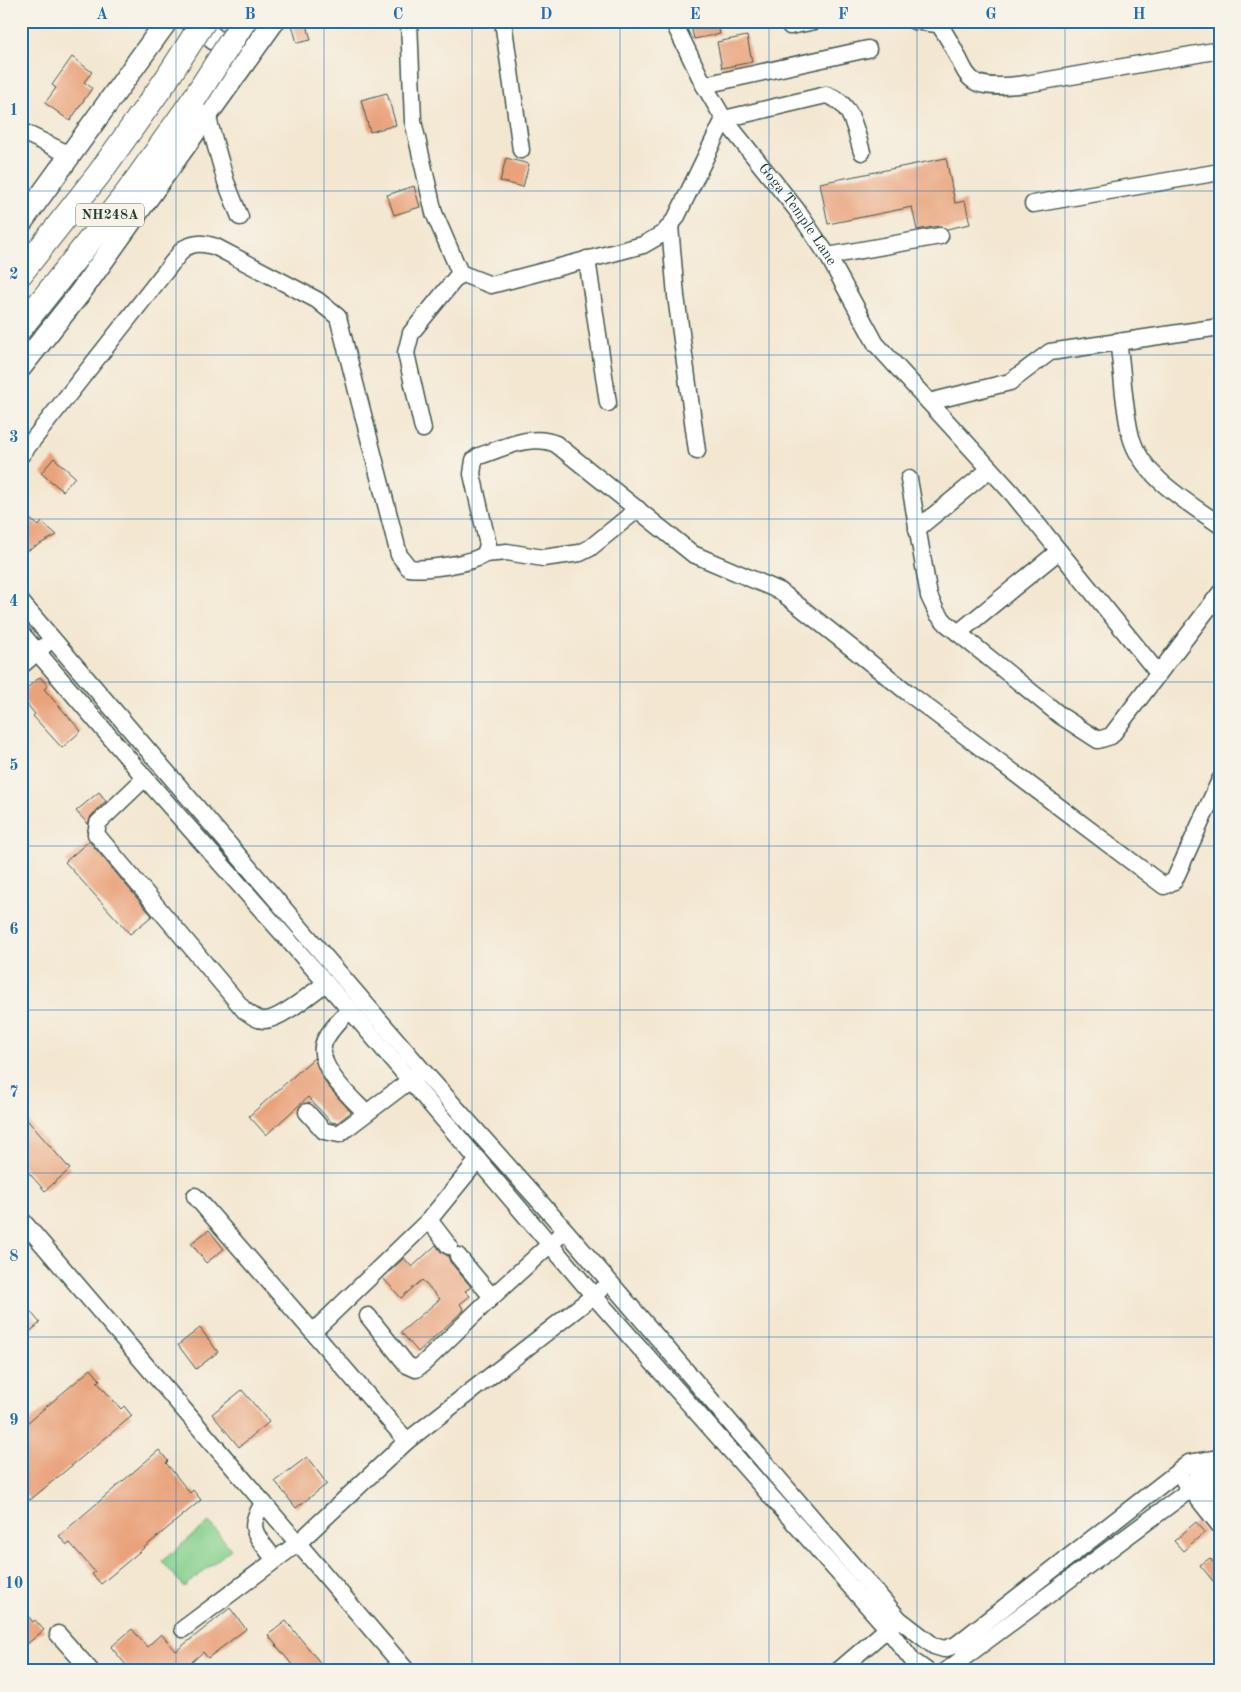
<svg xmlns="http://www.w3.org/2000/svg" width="1241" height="1692" viewBox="0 0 1241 1692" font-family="'Old Standard TT',serif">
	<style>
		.green { fill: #85d08d; stroke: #528660 }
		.building { fill: #e9a37c }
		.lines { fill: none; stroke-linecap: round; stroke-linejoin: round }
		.minor-casing { stroke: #3f564c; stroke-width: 19 }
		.major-casing { stroke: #3f564c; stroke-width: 24 }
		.highway-casing { stroke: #3f564c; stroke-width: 26 }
		.minor { stroke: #fff; stroke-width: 16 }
		.major { stroke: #fff; stroke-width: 21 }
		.highway { stroke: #fff; stroke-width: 24 }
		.highway-bridge-casing { stroke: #3f564c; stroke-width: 26; stroke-linecap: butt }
		.highway-bridge { stroke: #fff; stroke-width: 24 }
		.grid { fill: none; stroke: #1f6fb2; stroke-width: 1; stroke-opacity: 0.55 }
		.labels { text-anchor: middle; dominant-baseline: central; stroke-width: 5; stroke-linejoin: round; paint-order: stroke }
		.shield { fill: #f7f3e8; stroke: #60746a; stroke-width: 1 }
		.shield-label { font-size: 14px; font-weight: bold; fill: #1f3d34 }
		.street-label { font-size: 15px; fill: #1f3d34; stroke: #f7f3e8 }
		.neatline { fill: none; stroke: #1f6fb2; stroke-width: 2 }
		.grid-label { font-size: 16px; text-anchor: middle; font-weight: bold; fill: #1f6fb2 }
	</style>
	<rect width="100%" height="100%" fill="#f7f3e8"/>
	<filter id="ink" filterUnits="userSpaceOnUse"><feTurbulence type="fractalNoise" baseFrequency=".02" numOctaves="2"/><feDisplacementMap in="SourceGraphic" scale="10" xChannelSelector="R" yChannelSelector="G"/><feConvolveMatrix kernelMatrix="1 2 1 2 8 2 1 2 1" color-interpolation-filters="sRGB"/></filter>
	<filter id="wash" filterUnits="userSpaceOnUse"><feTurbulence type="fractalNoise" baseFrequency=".0096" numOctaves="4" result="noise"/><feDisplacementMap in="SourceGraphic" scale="20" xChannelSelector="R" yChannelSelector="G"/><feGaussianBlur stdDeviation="1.12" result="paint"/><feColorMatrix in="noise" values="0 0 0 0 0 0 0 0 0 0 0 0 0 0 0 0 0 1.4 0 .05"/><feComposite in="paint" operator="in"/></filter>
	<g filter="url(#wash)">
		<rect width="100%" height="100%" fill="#f3e7d1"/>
		<polygon class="green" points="209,1522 231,1549 184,1587 162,1561"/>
		<g id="blocks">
			<g class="building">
				<polygon points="291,21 306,21 311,40 297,43"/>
				<polygon points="690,21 717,21 720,34 694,39"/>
				<polygon points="747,36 752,62 722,68 717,42"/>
				<polygon points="72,57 92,72 84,82 92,88 70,121 45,103 56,88 52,85"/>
				<polygon points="387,93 396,125 370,132 361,100"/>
				<polygon points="506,158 529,164 523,187 500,181"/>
				<polygon points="946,158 955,203 965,201 970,224 947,229 938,226 917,230 912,207 828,224 820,183"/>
				<polygon points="414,186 420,207 394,215 387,195"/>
				<polygon points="54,458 75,477 63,491 41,473"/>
				<polygon points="21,512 39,526 42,522 57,535 21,554 21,547 26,540 21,537"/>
				<polygon points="40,677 48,686 44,689 81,731 62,748 33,716 35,714 21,697 21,693"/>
				<polygon points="99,792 106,801 91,816 88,824 76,811"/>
				<polygon points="89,841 152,916 130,934 65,862"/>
				<polygon points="314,1058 327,1085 351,1112 337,1123 331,1122 308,1097 266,1135 249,1116"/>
				<polygon points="21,1113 70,1169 45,1191 21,1164"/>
				<polygon points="209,1230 224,1249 206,1263 191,1243"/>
				<polygon points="436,1245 441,1252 448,1256 450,1262 471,1287 465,1291 470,1296 460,1304 464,1310 418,1352 401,1332 440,1299 422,1280 401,1298 383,1278 404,1258 412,1267"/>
				<polygon points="21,1300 40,1323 21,1339"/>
				<polygon points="200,1328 218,1352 196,1369 178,1345"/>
				<polygon points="91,1369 100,1380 97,1382 114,1401 121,1409 124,1406 132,1416 30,1500 21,1490 21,1428"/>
				<polygon points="242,1390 269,1422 239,1447 212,1414"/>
				<polygon points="159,1450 168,1461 166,1463 190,1493 193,1490 201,1500 101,1584 92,1574 95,1572 70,1543 67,1545 59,1536"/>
				<polygon points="307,1457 327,1484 296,1508 275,1481"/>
				<polygon points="1196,1522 1205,1532 1183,1551 1174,1541"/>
				<polygon points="1210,1558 1220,1570 1220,1576 1213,1581 1200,1565"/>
				<polygon points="230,1608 246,1629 208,1658 203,1652 182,1671 131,1671 111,1647 132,1629 147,1647 161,1634 176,1651"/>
				<polygon points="28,1616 33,1622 35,1620 44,1630 21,1649 21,1622"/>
				<polygon points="286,1621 327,1671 297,1671 268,1635"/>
			</g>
		</g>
	</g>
	<g filter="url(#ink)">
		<use href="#blocks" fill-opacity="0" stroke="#3f564c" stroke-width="1"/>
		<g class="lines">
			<defs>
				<g id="minor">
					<path d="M 409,21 L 413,121 L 434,213 L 460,273 L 491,285 L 643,245 L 664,233 L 676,218 L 724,119 L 826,95 C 852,102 855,129 862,152"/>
					<polyline points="503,21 521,150"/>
					<path id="s1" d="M 673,21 L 704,85 L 724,119 L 796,209 L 828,256 L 876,344 L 1012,493 L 1158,673"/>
					<path d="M 914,21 L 937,24 L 940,26 C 974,74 954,93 1026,84 L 1220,50"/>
					<polyline points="790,26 815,21"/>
					<polyline points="704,85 868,49"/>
					<polyline points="207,115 226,182 240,217"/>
					<polyline points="21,131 72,156"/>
					<polyline points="1033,204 1220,172"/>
					<polyline points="670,226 676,296 697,451"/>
					<polyline points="828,256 940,236"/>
					<polyline points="587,259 608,403"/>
					<path d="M 1118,341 C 1123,372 1123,406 1131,437 C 1142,477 1188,502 1220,525"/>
					<polyline points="929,402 1010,382 1050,352 1220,327"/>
					<polyline points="423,429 406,353 411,333 460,273"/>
					<path d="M 21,455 L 183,249 C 195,242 203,243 216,247 L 317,300 L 338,317 L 399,555 L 409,568 C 425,570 472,564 485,554 L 488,545 L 472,474 L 474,460 L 479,456 C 504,448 532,433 556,444 L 693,554 L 780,591 L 907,692 L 1164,886 L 1174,881 L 1220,780"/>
					<polyline points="909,479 929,596 937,613 947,624 1061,716 1098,740 1111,736 1220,593"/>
					<polyline points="917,529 990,469"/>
					<polyline points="485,554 507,552 543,558 580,553 590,548 638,509"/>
					<polyline points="21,602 423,1071 566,1231 899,1619 934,1646 944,1649 956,1645 1189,1463 1220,1458"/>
					<polyline points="21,633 145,778 350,1010 594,1296 887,1628 913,1661 927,1671"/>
					<polyline points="958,633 1059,551"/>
					<polyline points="21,666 44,646"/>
					<path d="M 145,778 L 98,823 L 96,834 L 244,1010 C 250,1014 257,1021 265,1020 C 280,1020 313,992 326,983"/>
					<path d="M 350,1010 C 341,1019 331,1028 325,1040 C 313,1064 351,1098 366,1113"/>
					<polyline points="307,1112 324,1131 339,1134 417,1075"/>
					<polyline points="195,1196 407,1441"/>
					<polyline points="21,1219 407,1671"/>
					<polyline points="429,1220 449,1246"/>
					<polyline points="458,1256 492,1297"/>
					<polyline points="368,1316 407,1365 416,1369 424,1363 492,1297 558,1237"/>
					<polyline points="314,1331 429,1220 478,1160"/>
					<polyline points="1196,1472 1220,1501"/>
					<polyline points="1184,1481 1220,1526"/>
					<path d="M 264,1503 C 244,1529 258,1536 274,1559"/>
					<polyline points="183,1629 298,1543 407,1441 601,1290"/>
					<polyline points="58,1634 91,1671"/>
					<polyline points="838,1671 895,1622"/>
					<polyline points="946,1671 1203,1480 1220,1464"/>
				</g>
				<g id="major">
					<polyline points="191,21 240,59"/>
					<polyline points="21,223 167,21"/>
					<polyline points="21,367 79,294 274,21"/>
				</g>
				<g id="highway">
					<polyline points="21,273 99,174 166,80"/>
					<polyline points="21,327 128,192 194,99"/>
				</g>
			</defs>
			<use href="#minor" class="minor-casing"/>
			<use href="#major" class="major-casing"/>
			<use href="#highway" class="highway-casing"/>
			<use href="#minor" class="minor"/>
			<use href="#major" class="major"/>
			<use href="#highway" class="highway"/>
			<defs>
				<g id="highway-bridge">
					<polyline points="166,80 204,21"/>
					<polyline points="194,99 244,21"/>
				</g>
			</defs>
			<use href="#highway-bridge" class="highway-bridge-casing"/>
			<use href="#highway-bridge" class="highway-bridge"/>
		</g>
	</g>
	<path class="grid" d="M 176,21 L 176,1671M 324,21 L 324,1671M 472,21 L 472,1671M 620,21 L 620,1671M 769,21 L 769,1671M 917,21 L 917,1671M 1065,21 L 1065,1671M 21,191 L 1220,191M 21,355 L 1220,355M 21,519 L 1220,519M 21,682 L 1220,682M 21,846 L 1220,846M 21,1010 L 1220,1010M 21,1173 L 1220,1173M 21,1337 L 1220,1337M 21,1501 L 1220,1501"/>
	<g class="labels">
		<rect class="shield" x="76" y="203.5" width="68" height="23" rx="4"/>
		<g class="shield-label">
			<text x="110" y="215">NH248A</text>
		</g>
		<g class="street-label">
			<text stroke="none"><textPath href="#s1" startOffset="231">Goga Temple Lane</textPath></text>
		</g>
	</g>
	<rect width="1241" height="1692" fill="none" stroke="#f7f3e8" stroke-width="55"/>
	<rect x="28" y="28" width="1186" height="1636" class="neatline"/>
	<g class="grid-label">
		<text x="102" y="19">A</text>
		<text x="250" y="19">B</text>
		<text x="398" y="19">C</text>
		<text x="546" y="19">D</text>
		<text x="695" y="19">E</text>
		<text x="843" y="19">F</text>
		<text x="991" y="19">G</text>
		<text x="1139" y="19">H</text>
		<text x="14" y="115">1</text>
		<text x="14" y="279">2</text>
		<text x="14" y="442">3</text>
		<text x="14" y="606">4</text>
		<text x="14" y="770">5</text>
		<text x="14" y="934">6</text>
		<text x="14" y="1097">7</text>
		<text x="14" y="1261">8</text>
		<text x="14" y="1425">9</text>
		<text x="14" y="1588">10</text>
	</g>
</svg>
